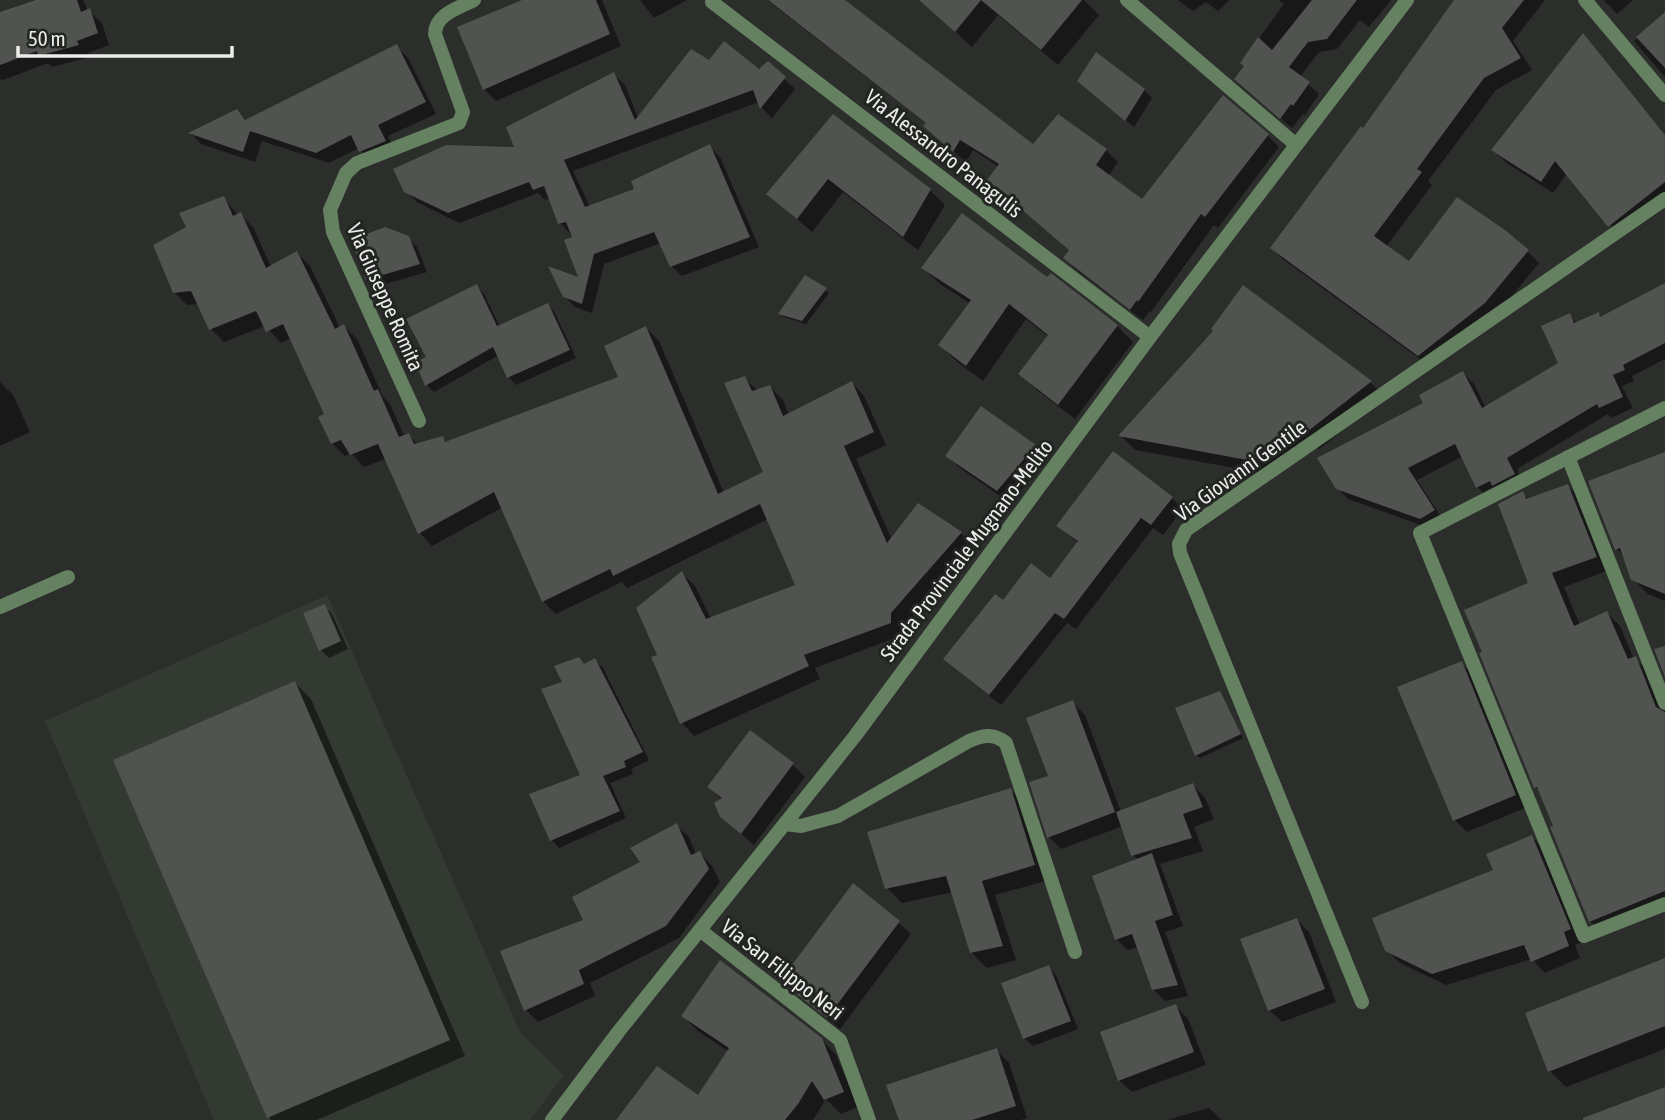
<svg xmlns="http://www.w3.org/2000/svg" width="1665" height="1120" viewBox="0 0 1665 1120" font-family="'Asap Condensed',sans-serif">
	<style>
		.built { fill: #333a32 }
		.shadow { fill: #0007 }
		.building { fill: #50534f }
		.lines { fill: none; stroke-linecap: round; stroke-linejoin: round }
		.street { stroke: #658162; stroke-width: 14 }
		.labels { text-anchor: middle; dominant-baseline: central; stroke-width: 6; stroke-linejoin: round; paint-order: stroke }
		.street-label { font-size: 21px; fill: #ebedeb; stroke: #222521 }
	</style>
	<rect width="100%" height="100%" fill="#2b2e2b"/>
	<polygon class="built" points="327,595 520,1032 564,1075 530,1120 214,1120 45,721"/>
	<g class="shadow">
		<polygon points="42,0 83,0 88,11 102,23 109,45 88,53 90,57 52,67 48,63 3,80 0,79 0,14"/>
		<polygon points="526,0 602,0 621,46 496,101 484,89"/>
		<polygon points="640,0 687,0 654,18"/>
		<polygon points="767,0 840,0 1033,146 1106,150 1118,162 1108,176 1143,202 1267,135 1279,147 1218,228 1214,225 1151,312 1150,311 1143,320 1077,270 1065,258 1071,251 989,180 999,167 973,150 966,162 937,138 927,124"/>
		<polygon points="920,0 1084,0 1099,15 1058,65 998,15 972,47"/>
		<polygon points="1178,0 1229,0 1218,11 1206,2 1193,11"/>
		<polygon points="1279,0 1391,0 1369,27 1360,20 1337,49 1319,52 1300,77 1319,94 1305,115 1303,114 1292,128 1247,90 1246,67 1242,62 1284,4"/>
		<polygon points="1455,0 1545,0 1513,41 1532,70 1496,90 1428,181 1432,185 1386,247 1410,264 1527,251 1539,263 1497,314 1431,367 1284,260 1272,248 1363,130"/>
		<polygon points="1604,0 1633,0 1617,14"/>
		<polygon points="1665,15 1665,77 1634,41"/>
		<polygon points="1583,36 1665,135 1665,203 1621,237 1567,173 1553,193 1505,162 1494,150"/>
		<polygon points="397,47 408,58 436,114 388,136 396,153 372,162 359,148 329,163 262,141 255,162 201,144 191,133 237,111 247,121"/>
		<polygon points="709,63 759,71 768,63 795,89 772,118 762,108 759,102 573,171 590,207 637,190 709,146 720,157 759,247 682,276 671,266 661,243 604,264 592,313 575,307 564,296 580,280 574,238 560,223 550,198 545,200 538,193 459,223 417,202 406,191 517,149 614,75 625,85 638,118"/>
		<polygon points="1088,89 1144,90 1152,98 1134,127"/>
		<polygon points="833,117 930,190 945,205 918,250 843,192 812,232 768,194"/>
		<polygon points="223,198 238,215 240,214 253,227 271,267 297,253 310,266 340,328 344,326 357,339 383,397 390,404 404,436 408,435 419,445 442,438 448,443 620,378 646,328 659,341 724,493 765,473 744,378 758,391 770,387 783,400 789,415 852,383 864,396 886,445 856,459 892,540 918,505 961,533 974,546 903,627 903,635 815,668 820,679 694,736 682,723 659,656 682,573 695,586 711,619 797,586 768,519 627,588 622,582 556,614 543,601 503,507 432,546 420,533 386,459 364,467 351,453 345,456 332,443 326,415 291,338 281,343 265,326 224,342 211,329 199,304 187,305 174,292 188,228"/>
		<polygon points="408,238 417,247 427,272 375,287 367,279"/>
		<polygon points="923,268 1048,280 1051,276 1117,326 1133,342 1075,419 1037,390 1021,373 1049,337 1026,319 983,381 956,361 940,345 971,304 940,284"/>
		<polygon points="1665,285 1665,359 1632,376 1634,381 1622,386 1633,408 1611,418 1608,414 1517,469 1524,485 1488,497 1477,487 1463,456 1417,480 1444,521 1432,529 1348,499 1337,488 1425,403 1463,373 1474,384 1486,408 1560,363 1569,315 1578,324 1598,315 1602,318"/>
		<polygon points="476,286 484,294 500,327 547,305 555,313 576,358 516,385 509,377 499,355 434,392 427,385 428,357"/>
		<polygon points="1244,287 1371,383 1385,397 1319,449 1316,447 1274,475 1135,450 1121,436 1216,331"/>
		<polygon points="825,290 829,293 806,324 784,317 780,314"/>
		<polygon points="0,382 13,395 30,432 0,446"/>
		<polygon points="981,408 1035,446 1048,458 1010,503 960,468 947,456"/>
		<polygon points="1665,454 1665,601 1648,594 1633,579 1626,558 1617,549"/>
		<polygon points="1568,486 1581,499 1609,570 1564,587 1580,625 1607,613 1620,626 1634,659 1649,671 1665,712 1665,909 1604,934 1590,921 1556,827 1541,792 1535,787 1530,584 1522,494 1529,500"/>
		<polygon points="1172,498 1183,509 1163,535 1153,528 1076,629 1067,623 1001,705 957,670 1003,602 1050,580 1079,543 1058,526"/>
		<polygon points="324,606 332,614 348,649 329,658 321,650"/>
		<polygon points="579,659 585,665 595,661 603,668 649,760 631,769 633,774 610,783 626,818 559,848 552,840 583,776 564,683"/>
		<polygon points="1461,663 1473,675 1527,807 1467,832 1455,820"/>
		<polygon points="295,683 311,699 465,1056 317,1120 271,1120 115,761"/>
		<polygon points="1219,693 1243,738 1200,758 1196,755"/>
		<polygon points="1072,702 1085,715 1121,812 1193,785 1205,798 1214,819 1194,827 1203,851 1160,864 1183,926 1165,932 1188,996 1165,1001 1153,989 1138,947 1128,950 1116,939 1138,860 1133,855 1123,826 1061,849 1049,837 1050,777"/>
		<polygon points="750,732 793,765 805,777 754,845 721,816 722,800 709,787"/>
		<polygon points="1010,790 1025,805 1049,880 995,895 1016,960 987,968 972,953 953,892 902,903 887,888"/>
		<polygon points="676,825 689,837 696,855 700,853 712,866 720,882 679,938 590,983 595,996 538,1022 526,1010 586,921"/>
		<polygon points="1532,837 1544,849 1582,942 1575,945 1580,958 1545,973 1532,959 1446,985 1400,963 1387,950 1495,870"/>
		<polygon points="1297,920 1309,932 1336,1002 1282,1022 1269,1010"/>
		<polygon points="898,922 911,934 840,1029 782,980"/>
		<polygon points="1665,960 1665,1049 1566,1087 1550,1071"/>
		<polygon points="1048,967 1056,975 1078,1029 1033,1046 1024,1038"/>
		<polygon points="1176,1006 1188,1019 1206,1065 1132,1092 1119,1080"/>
		<polygon points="683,1016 821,1039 836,1055 858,1107 841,1114 826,1099 813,1120 618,1120 698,1098 729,1052 698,1031"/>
		<polygon points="996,1050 1009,1063 1027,1118 1021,1120 901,1120"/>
		<polygon points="1209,1108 1222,1120 1167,1120"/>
	</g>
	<g class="building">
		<polygon points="36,0 77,0 81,12 90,8 98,33 77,41 79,45 38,56 37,51 0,65 0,12"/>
		<polygon points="522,0 596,0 610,34 483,90 457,27"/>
		<polygon points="768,0 845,0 1033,144 1058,114 1107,149 1096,165 1142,199 1223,95 1269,134 1205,217 1201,214 1138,302 1137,300 1130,310 1063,258 1069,250 987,180 999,164 960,140 953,152 923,126 926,123"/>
		<polygon points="919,0 981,0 955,32"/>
		<polygon points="981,0 1082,0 1041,50"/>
		<polygon points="1312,0 1357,0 1327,39 1308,42 1289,67 1310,82 1293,106 1291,104 1280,119 1234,79 1244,66 1240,63 1258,37 1272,50"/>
		<polygon points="1454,0 1524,0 1502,28 1521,58 1484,78 1417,169 1422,172 1374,236 1409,261 1457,197 1505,230 1529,250 1485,303 1418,356 1270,248 1361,126 1363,128"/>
		<polygon points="1665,12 1665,68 1636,37"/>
		<polygon points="1583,33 1665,135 1665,182 1608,227 1555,161 1541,182 1491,150"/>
		<polygon points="724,41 759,69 768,61 786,77 760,109 753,90 564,160 585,207 634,189 631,181 710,144 750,237 670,267 654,232 594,254 582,304 563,297 548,266 578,277 564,240 572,237 566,222 558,224 544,186 533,190 529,182 448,213 404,192 393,169 446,145 514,147 506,127 614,72 635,120 691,49 709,60"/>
		<polygon points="397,44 426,102 378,125 386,141 359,152 351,135 316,153 250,131 243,152 188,133 237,109 245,120"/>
		<polygon points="1096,52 1145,89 1125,121 1077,81"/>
		<polygon points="833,114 931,189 903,237 828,179 797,219 766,194"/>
		<polygon points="224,196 233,216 241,212 266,268 297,251 335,329 344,324 374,391 378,389 399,437 409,433 414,444 443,436 445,442 618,377 604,346 646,326 718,494 763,472 724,383 745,376 752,391 770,385 783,416 852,381 874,432 844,446 887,543 918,503 962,532 891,613 891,623 804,655 809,666 680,724 651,657 657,655 636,608 682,571 706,619 795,585 760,504 613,576 610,569 542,602 494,492 418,534 378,444 350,455 341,440 331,444 318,417 324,414 283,324 266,332 256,311 209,330 191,291 173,293 153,245 186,227 179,213"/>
		<polygon points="962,213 1047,277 1051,273 1118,325 1058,405 1018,374 1048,335 1009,304 966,366 938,345 971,300 921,268"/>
		<polygon points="385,227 409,236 420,264 366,280 351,240"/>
		<polygon points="805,275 827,288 802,321 778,314"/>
		<polygon points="1665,283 1665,343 1623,365 1625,370 1613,375 1623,397 1599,408 1597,404 1507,458 1515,474 1492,486 1490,481 1476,488 1455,444 1408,468 1435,510 1420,519 1336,489 1317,458 1423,403 1419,395 1463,371 1482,408 1558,363 1541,326 1570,313 1574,323 1599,312 1600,317"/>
		<polygon points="477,284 497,326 548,303 570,350 507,378 493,347 425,386 415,362 426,357 406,319"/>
		<polygon points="1243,285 1372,381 1303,435 1301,433 1258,462 1118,436 1213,331 1211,329"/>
		<polygon points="981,406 1036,445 997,491 945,456"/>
		<polygon points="1113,451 1173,497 1151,525 1141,518 1064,619 1055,613 989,695 943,659 995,594 1003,600 1031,563 1050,578 1078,541 1056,526"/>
		<polygon points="1665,452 1665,594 1631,580 1620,548 1615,550 1588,481"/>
		<polygon points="1568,484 1597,557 1552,573 1574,626 1607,611 1628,659 1636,656 1656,707 1665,712 1665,891 1589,922 1550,827 1553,826 1537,787 1534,788 1479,653 1482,652 1464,610 1528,583 1498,504 1523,491 1526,499"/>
		<polygon points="325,604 341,641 319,651 303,613"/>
		<polygon points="1665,646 1665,677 1654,649"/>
		<polygon points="579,657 584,664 595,658 643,752 624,761 626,767 603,776 620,811 550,841 529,794 580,775 541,689 562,682 554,666"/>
		<polygon points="1462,661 1516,795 1453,821 1397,687"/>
		<polygon points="295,681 450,1040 267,1118 113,760"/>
		<polygon points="1220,691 1241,734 1195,756 1175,708"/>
		<polygon points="1073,700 1115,812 1047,838 1029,782 1048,776 1026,718"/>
		<polygon points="750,730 794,763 741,834 720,817 714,803 722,798 707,787"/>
		<polygon points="1193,783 1203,807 1183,814 1192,838 1131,856 1116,812"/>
		<polygon points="1011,788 1035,865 982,881 1003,946 970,953 946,876 885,889 867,832"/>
		<polygon points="677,823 691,855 700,851 709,869 666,926 579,970 584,984 524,1011 500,951 583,920 572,897 640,862 630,848"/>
		<polygon points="1532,835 1571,929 1564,932 1569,946 1531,962 1524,945 1432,974 1385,951 1372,918 1493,870 1486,854"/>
		<polygon points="1152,853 1173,915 1155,921 1178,985 1152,990 1132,934 1115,940 1092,876"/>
		<polygon points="853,883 900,921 827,1018 780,981"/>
		<polygon points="1297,918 1325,989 1268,1011 1240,939"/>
		<polygon points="1665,958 1665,1026 1548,1072 1525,1013"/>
		<polygon points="720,960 822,1038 844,1092 824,1100 812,1081 798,1104 785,1120 616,1120 657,1066 698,1095 729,1048 681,1016"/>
		<polygon points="1049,965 1071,1021 1023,1039 1001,983"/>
		<polygon points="1176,1004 1194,1052 1118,1081 1100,1032"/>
		<polygon points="997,1048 1016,1106 972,1120 899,1120 886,1085"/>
		<polygon points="1665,1087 1665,1120 1583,1120 1583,1118"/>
	</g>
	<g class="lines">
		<g class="street">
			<polyline points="1127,0 1295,144"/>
			<polyline points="1585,0 1665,95"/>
			<polyline points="712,2 1150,337"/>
			<polyline points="1665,408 1420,533 1584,936 1665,904"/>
			<path d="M 419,421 L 333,232 L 330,210 L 346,173 L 357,163 L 459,123 L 463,112 L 435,34 C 435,14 459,8 474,0"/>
			<polyline points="1568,457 1665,703"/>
			<polyline points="0,607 68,577"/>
			<path d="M 785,824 L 801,826 L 838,816 L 969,741 C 983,735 994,733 1006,743 L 1075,952"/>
			<polyline points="700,930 840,1040 869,1120"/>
			<polyline points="1362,1002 1180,553 1179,544 1186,530 1665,199"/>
			<polyline points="552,1120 619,1031 855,736 1150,337 1407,0"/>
		</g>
	</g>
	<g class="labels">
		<g class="street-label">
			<text transform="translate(944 153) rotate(38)">Via Alessandro Panagulis</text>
			<text transform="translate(386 297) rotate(66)">Via Giuseppe Romita</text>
			<text transform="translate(1240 470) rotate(-36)">Via Giovanni Gentile</text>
			<text transform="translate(966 550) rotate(-53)">Strada Provinciale Mugnano-Melito</text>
			<text transform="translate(783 969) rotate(38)">Via San Filippo Neri</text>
		</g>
	</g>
	<path d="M18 46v10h214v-10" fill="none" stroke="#ebedeb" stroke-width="3.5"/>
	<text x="28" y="46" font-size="21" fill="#ebedeb" stroke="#222521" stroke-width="5" paint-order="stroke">50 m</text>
</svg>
